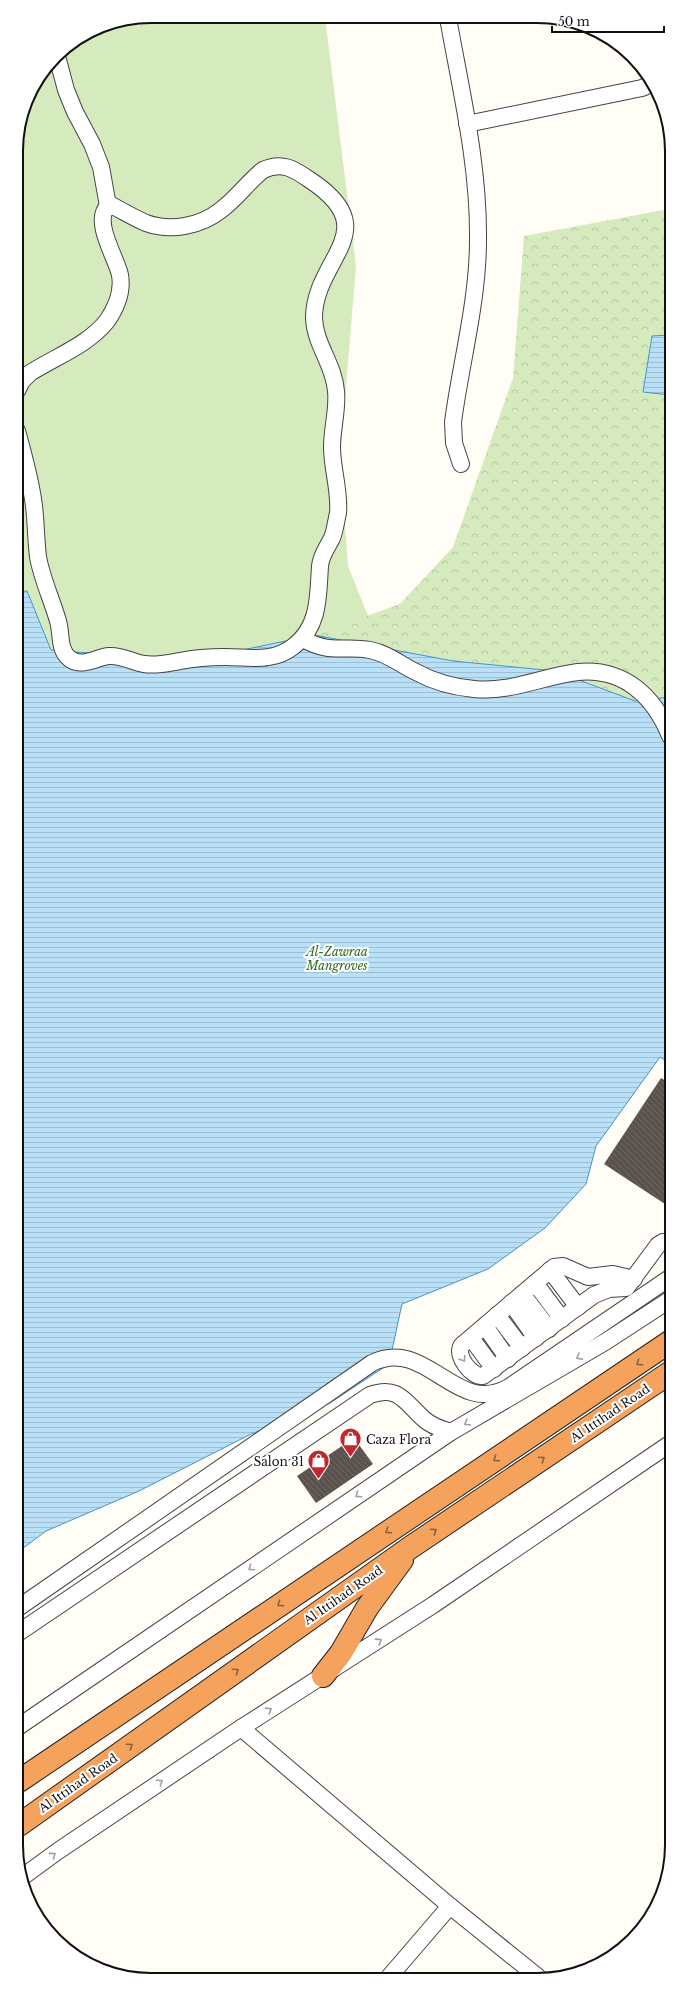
<svg xmlns="http://www.w3.org/2000/svg" width="688" height="1996" viewBox="0 0 688 1996" font-family="'Libre Baskerville',serif">
	<style>
		.grass { fill: #d5ebbd }
		.park { fill: url(#park-crowns) }
		.water { fill: url(#water-rules); stroke: #3f96cf }
		.building { fill: url(#building-back-hatch) }
		.lines { fill: none; stroke-linecap: round; stroke-linejoin: round }
		.minor-casing { stroke: #444; stroke-width: 18 }
		.highway-casing { stroke: #222; stroke-width: 24 }
		.minor { stroke: #fff; stroke-width: 16 }
		.highway { stroke: #f5a25d; stroke-width: 22 }
		.oneway { stroke: #a0a0a0 }
		.oneway2 { stroke: #8e613b }
		.labels { text-anchor: middle; dominant-baseline: central; stroke-width: 4; stroke-linejoin: round; paint-order: stroke }
		.park-label { font-size: 12px; font-style: italic; fill: #2f6b1f; stroke: #fff }
		.street-label { font-size: 12px; fill: #111; stroke: #fff }
		.poi-label { font-size: 12px; fill: #111; stroke: #fff; text-anchor: start }
		.rim { fill: none; stroke: #111; stroke-width: 2 }
	</style>
	<defs>
		<pattern id="park-crowns" width="20" height="18" patternUnits="userSpaceOnUse"><rect width="20" height="18" fill="#d5ebbd"/><path d="M2 6a3 3 0 1 1 6 0M12 15a3 3 0 1 1 6 0" fill="none" stroke="#b6c8a1"/></pattern>
		<pattern id="water-rules" width="6" height="5" patternUnits="userSpaceOnUse"><rect width="6" height="5" fill="#b9e0f7"/><path d="M0 2.5h6" fill="none" stroke="#9ebfd3"/></pattern>
		<pattern id="building-back-hatch" width="6" height="6" patternUnits="userSpaceOnUse"><rect width="6" height="6" fill="#5a524d"/><path d="M-1 5l2 2M0 0l6 6M5-1l2 2" fill="none" stroke="#6d6662"/></pattern>
	</defs>
	<rect width="100%" height="100%" fill="#fffdf5"/>
	<polygon class="grass" points="151,16 325,17 356,266 340,458 348,566 368,616 314,635 190,661 50,650 27,591 17,592 16,142 30,91 62,50 100,26"/>
	<polygon class="park" points="669,209 671,1064 660,1057 596,1146 586,1184 545,1228 488,1269 402,1304 389,1364 330,1403 251,1434 139,1491 46,1531 18,1552 17,592 27,591 51,650 190,661 314,635 400,604 453,547 513,378 524,236"/>
	<g class="water">
		<polygon points="670,335 670,395 643,392 652,336"/>
		<polygon points="27,591 51,650 190,661 314,635 453,661 555,671 635,701 670,697 671,1064 660,1057 596,1146 586,1184 545,1228 488,1269 402,1304 389,1364 330,1403 251,1434 139,1491 46,1531 18,1552 17,592"/>
	</g>
	<g class="building">
		<polygon points="661,1078 671,1084 671,1208 604,1164"/>
		<polygon points="354,1438 373,1464 316,1503 297,1476"/>
	</g>
	<g class="lines">
		<defs>
			<g id="minor">
				<path d="M 448,18 C 461,91 479,165 478,240 C 478,301 461,362 453,422 L 454,443 L 461,464"/>
				<polyline points="57,56 66,90 75,112 92,144 101,167 108,206"/>
				<polyline points="467,124 642,88 653,83"/>
				<path d="M 17,391 L 22,381 L 30,373 C 55,357 88,345 107,321 C 116,308 123,292 120,275 C 117,259 92,221 108,206 L 111,205 C 123,211 134,218 146,223 C 171,232 201,226 221,210 C 237,198 248,182 263,170 C 282,161 294,169 310,180 C 387,231 314,258 314,318 C 315,345 334,364 336,391 C 338,409 332,428 332,447 C 332,469 340,491 338,513 C 336,521 335,531 332,538 C 327,548 321,555 320,566 C 318,595 320,626 294,646 C 273,663 250,657 225,657 C 210,657 195,658 180,661 C 168,663 156,666 144,664 C 132,662 122,655 109,656 C 97,657 82,668 70,659 C 58,650 62,634 58,621 C 52,600 42,579 38,557 C 36,540 36,523 34,506 C 31,481 24,456 17,431"/>
				<path d="M 303,639 C 332,655 342,645 370,650 C 387,653 401,665 416,672 C 434,682 453,687 474,689 C 510,693 543,676 578,672 C 624,668 654,696 670,736"/>
				<polyline points="550,1270 578,1307"/>
				<polyline points="535,1283 562,1319"/>
				<polyline points="627,1287 658,1245 663,1242 671,1242"/>
				<path d="M 626,1288 L 609,1289 L 594,1295 L 483,1376 C 473,1378 454,1356 462,1345 L 554,1267 L 563,1266 L 588,1277 L 613,1274 L 634,1279"/>
				<polyline points="522,1294 549,1329"/>
				<polyline points="511,1303 536,1338"/>
				<polyline points="497,1315 522,1348"/>
				<polyline points="485,1326 508,1359"/>
				<polyline points="471,1338 494,1369"/>
				<path d="M 18,1608 L 372,1363 C 427,1336 456,1418 509,1387 L 671,1277"/>
				<path d="M 18,1633 L 370,1395 C 399,1384 406,1404 425,1420 C 433,1427 442,1429 451,1432"/>
				<polyline points="18,1727 451,1432 605,1342 671,1299"/>
				<polyline points="241,1728 450,1906 538,1977"/>
				<polyline points="21,1878 58,1851 241,1728 433,1605 671,1443"/>
				<polyline points="389,1977 450,1906"/>
			</g>
			<g id="highway">
				<polyline points="323,1676 341,1653 367,1608 402,1560"/>
				<polyline points="19,1781 671,1341"/>
				<polyline points="19,1825 411,1547 671,1372"/>
			</g>
		</defs>
		<use href="#minor" class="minor-casing"/>
		<use href="#highway" class="highway-casing"/>
		<use href="#minor" class="minor"/>
		<use href="#highway" class="highway"/>
	</g>
	<defs><path id="oneway-chevron" d="M-2-3.5L2.5 0L-2 3.5" fill="none" stroke-width="1.6" stroke-linecap="round" stroke-linejoin="round"/></defs>
	<g class="oneway">
		<use href="#oneway-chevron" transform="translate(579 1357) rotate(151)"/>
		<use href="#oneway-chevron" transform="translate(463 1359) rotate(58)"/>
		<use href="#oneway-chevron" transform="translate(467 1423) rotate(150)"/>
		<use href="#oneway-chevron" transform="translate(358 1495) rotate(146)"/>
		<use href="#oneway-chevron" transform="translate(251 1568) rotate(146)"/>
		<use href="#oneway-chevron" transform="translate(379 1641) rotate(-33)"/>
		<use href="#oneway-chevron" transform="translate(269 1710) rotate(-32)"/>
		<use href="#oneway-chevron" transform="translate(160 1782) rotate(-34)"/>
		<use href="#oneway-chevron" transform="translate(53 1855) rotate(-36)"/>
	</g>
	<g class="oneway2">
		<use href="#oneway-chevron" transform="translate(639 1363) rotate(146)"/>
		<use href="#oneway-chevron" transform="translate(496 1459) rotate(146)"/>
		<use href="#oneway-chevron" transform="translate(542 1459) rotate(-34)"/>
		<use href="#oneway-chevron" transform="translate(388 1531) rotate(146)"/>
		<use href="#oneway-chevron" transform="translate(434 1531) rotate(-34)"/>
		<use href="#oneway-chevron" transform="translate(280 1604) rotate(146)"/>
		<use href="#oneway-chevron" transform="translate(236 1671) rotate(-35)"/>
		<use href="#oneway-chevron" transform="translate(130 1746) rotate(-35)"/>
	</g>
	<defs>
		<symbol id="shop-pin" viewBox="-11 -11 22 30"><path d="M0 17L-7.5 6A9.5 9.5 0 1 1 7.5 6Z" fill="#c4262e" stroke="#fff"/><path d="M-5-2.5h2.3a2.7 3.5 0 0 1 5.4 0H5L5.5 6h-11ZM-1.5-2.5h3a1.5 2.3 0 0 0-3 0Z" fill="#fff"/></symbol>
	</defs>
	<g fill-rule="evenodd">
		<use href="#shop-pin" x="338" y="1426" width="25" height="34"/>
		<use href="#shop-pin" x="306" y="1448" width="25" height="34"/>
	</g>
	<g class="labels">
		<g class="park-label">
			<text x="337" y="951">Al-Zawraa<tspan x="337" dy="14">Mangroves</tspan></text>
		</g>
		<g class="street-label">
			<text transform="translate(610 1413) rotate(-34)">Al Ittihad Road</text>
			<text transform="translate(343 1595) rotate(-35)">Al Ittihad Road</text>
			<text transform="translate(78 1783) rotate(-35)">Al Ittihad Road</text>
		</g>
		<g class="poi-label">
			<text x="366" y="1439">Caza Flora</text>
			<text x="304" y="1461" text-anchor="end">Salon 31</text>
		</g>
	</g>
	<path d="M0 0H688V1996H0ZM151 23H537A128 128 0 0 1 665 151V1845A128 128 0 0 1 537 1973H151A128 128 0 0 1 23 1845V151A128 128 0 0 1 151 23Z" fill="#fff" fill-rule="evenodd"/>
	<path class="rim" d="M151 23H537A128 128 0 0 1 665 151V1845A128 128 0 0 1 537 1973H151A128 128 0 0 1 23 1845V151A128 128 0 0 1 151 23Z"/>
	<path d="M552 26v6h112v-6" fill="none" stroke="#111111" stroke-width="2"/>
	<text x="558" y="26" font-size="12" fill="#111111" stroke="#ffffff" stroke-width="3" paint-order="stroke">50 m</text>
</svg>
